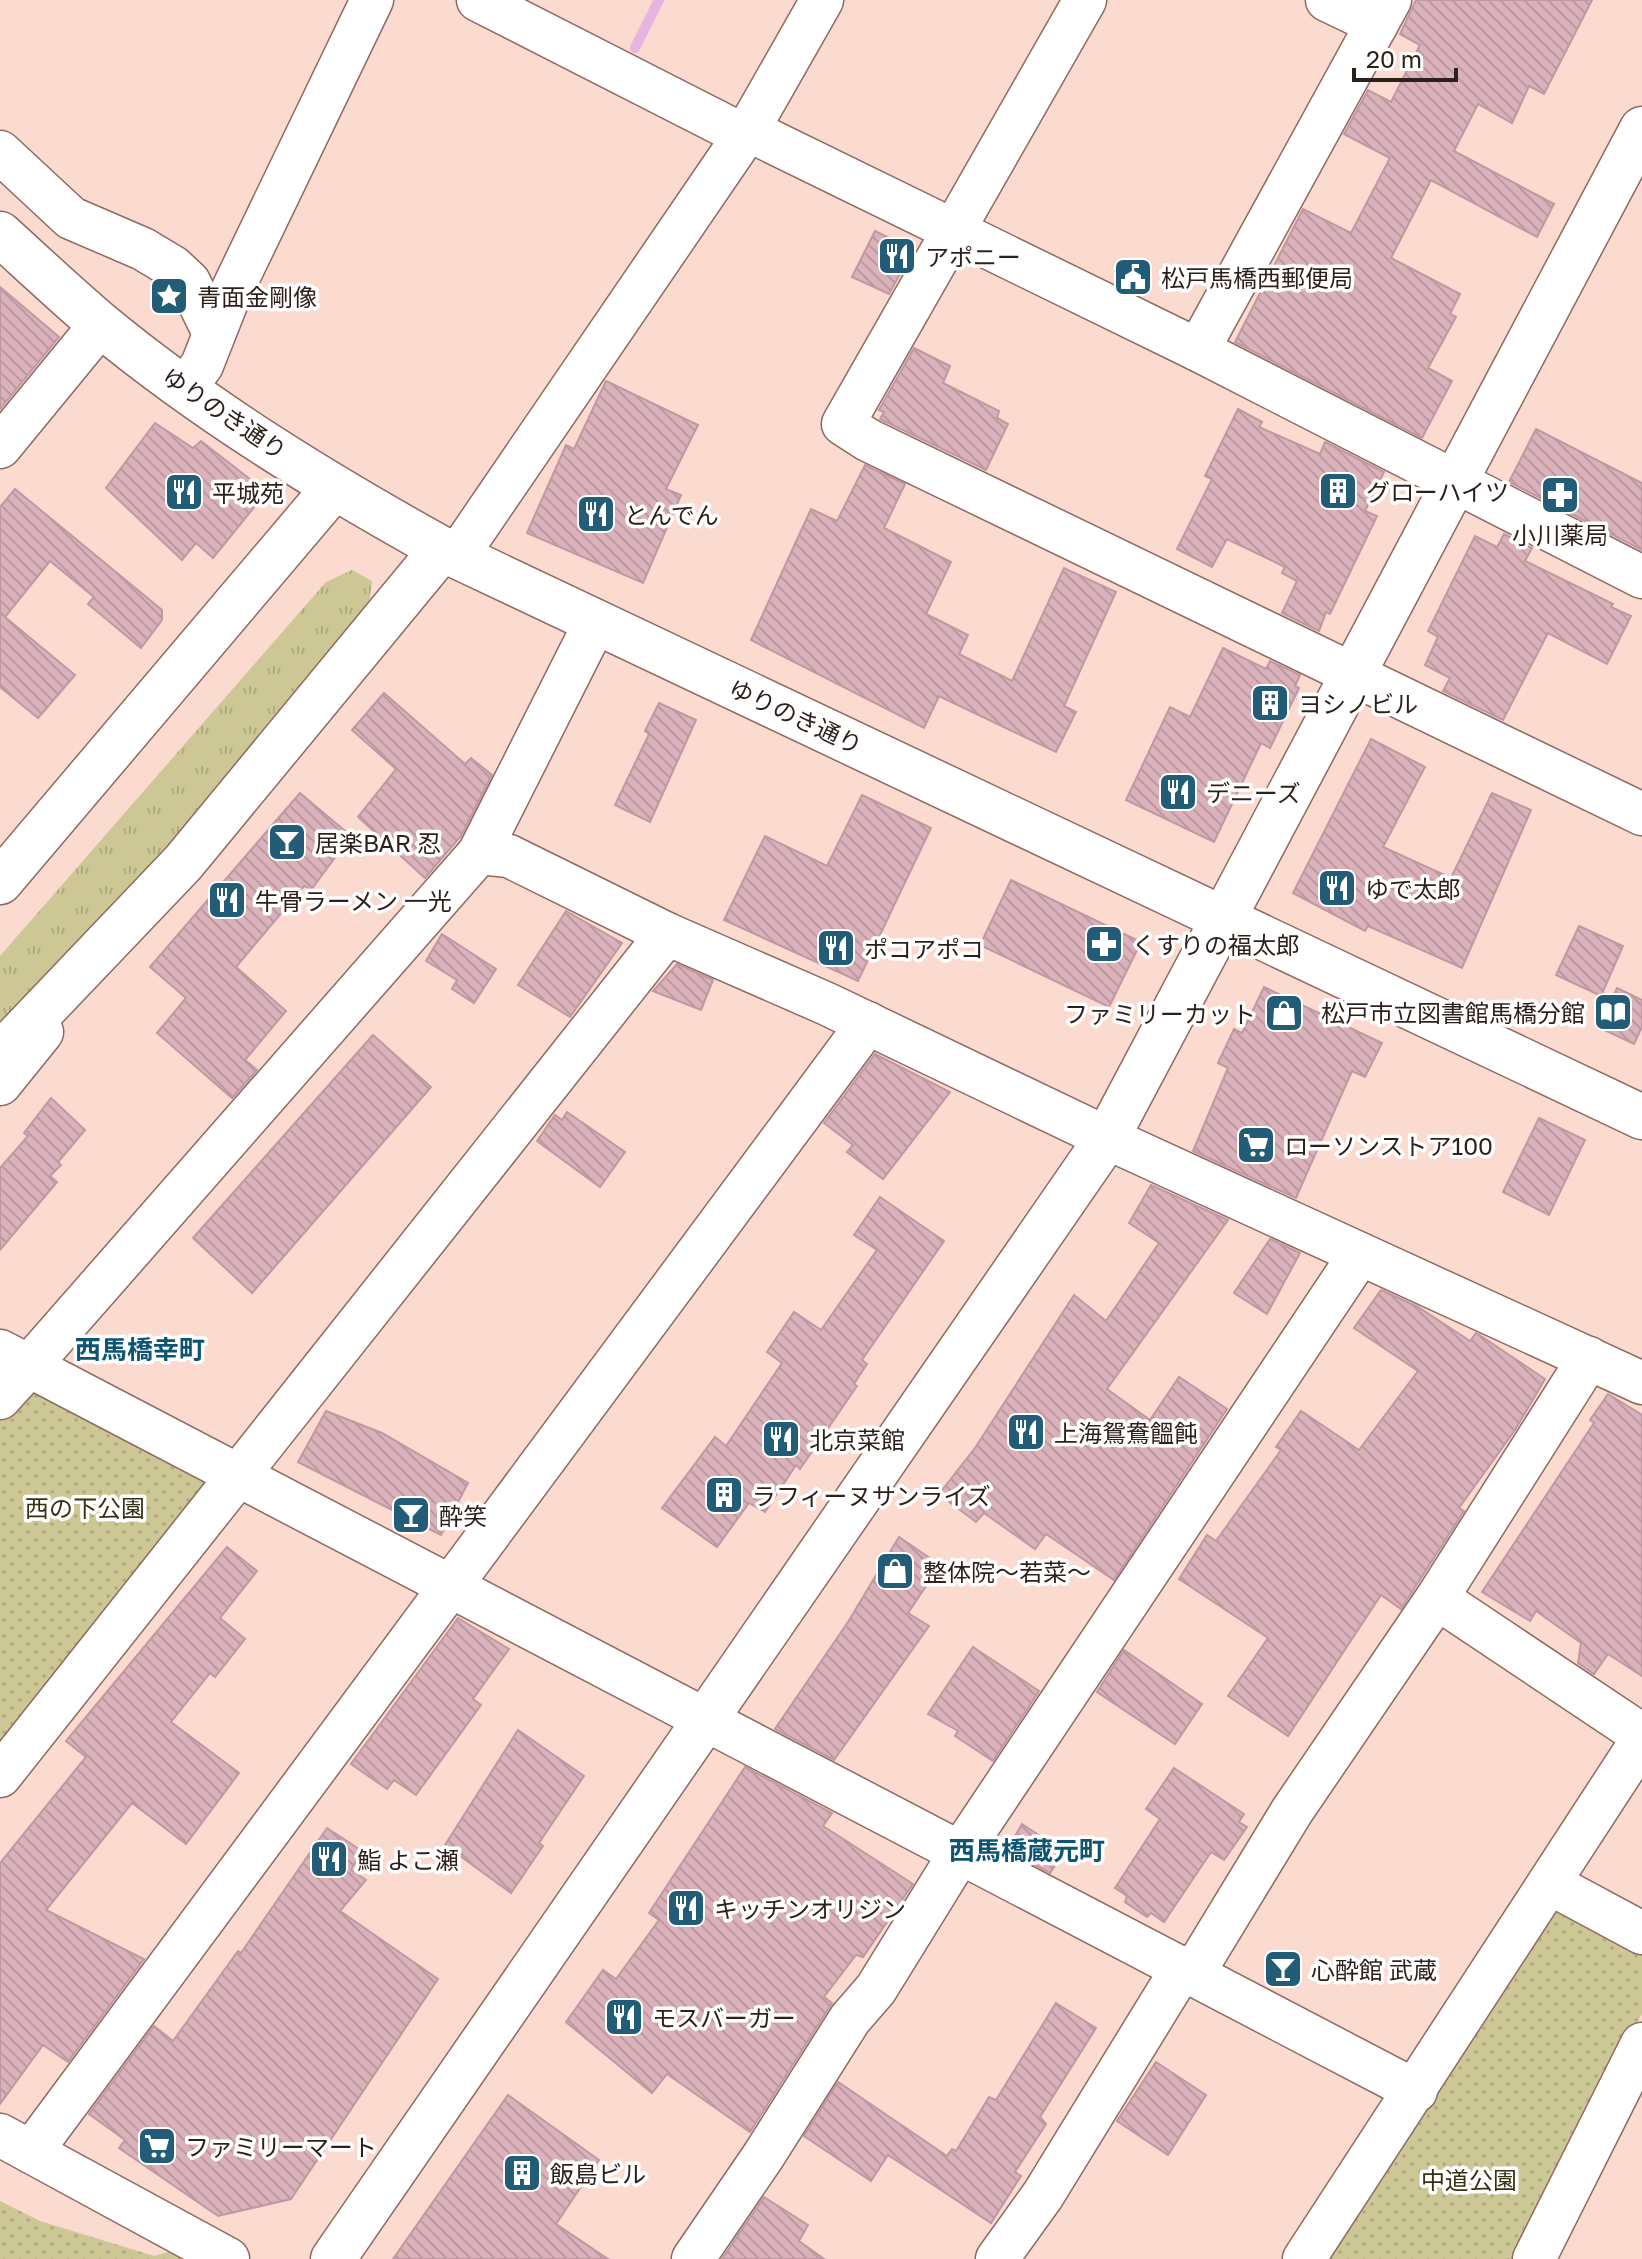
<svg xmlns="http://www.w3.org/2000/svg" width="1642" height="2259" viewBox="0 0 1642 2259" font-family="'Golos Text','Noto Sans JP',sans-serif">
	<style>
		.grass { fill: url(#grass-tufts) }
		.park { fill: url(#park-dots) }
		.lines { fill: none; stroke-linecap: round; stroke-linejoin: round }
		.stream { stroke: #e7b3e1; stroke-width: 10 }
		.building { fill: url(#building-back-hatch); stroke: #c098a2; stroke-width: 2 }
		.street-casing { stroke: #8e6a60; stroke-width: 45 }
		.secondary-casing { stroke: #8e6a60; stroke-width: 47 }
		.street { stroke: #fff; stroke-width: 42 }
		.secondary { stroke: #fff; stroke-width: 44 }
		.labels { text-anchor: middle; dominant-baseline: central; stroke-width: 7; stroke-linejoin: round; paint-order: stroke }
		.poi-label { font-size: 24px; fill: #2d1f1a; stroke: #fff; text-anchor: start }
		.street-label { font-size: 24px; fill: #2d1f1a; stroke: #fff }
		.park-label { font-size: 24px; fill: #353214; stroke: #fff }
		.neighbourhood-label { font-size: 26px; font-weight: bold; fill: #0d5572; stroke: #fff }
	</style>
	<defs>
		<pattern id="grass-tufts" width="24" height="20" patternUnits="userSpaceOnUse" patternTransform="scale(2)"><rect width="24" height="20" fill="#cdc796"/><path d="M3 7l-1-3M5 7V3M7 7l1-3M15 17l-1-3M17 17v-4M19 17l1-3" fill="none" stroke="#b0aa81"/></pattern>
		<pattern id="park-dots" width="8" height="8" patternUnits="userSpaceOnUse" patternTransform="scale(2)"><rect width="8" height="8" fill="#cdc796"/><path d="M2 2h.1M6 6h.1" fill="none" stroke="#b0aa81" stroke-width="1.8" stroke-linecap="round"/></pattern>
		<pattern id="building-back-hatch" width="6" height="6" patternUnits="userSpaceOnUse" patternTransform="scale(2)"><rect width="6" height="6" fill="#dbb2bb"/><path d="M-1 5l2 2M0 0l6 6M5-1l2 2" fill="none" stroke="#bc99a0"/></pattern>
	</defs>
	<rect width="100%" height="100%" fill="#fbdad0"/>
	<polygon class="grass" points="352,570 372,581 368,612 166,854 0,1029 0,956 326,582"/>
	<g class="park">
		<polygon points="44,1387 196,1470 205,1484 9,1737 0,1740 0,1420 18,1399"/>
		<polygon points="1568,1910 1642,1947 1642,2013 1518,2259 1320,2259 1550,1912"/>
		<polygon points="0,2201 40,2221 154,2256 172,2251 189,2259 0,2259"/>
	</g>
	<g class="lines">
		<polyline class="stream" points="635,48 659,0"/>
	</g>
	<g class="building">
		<polygon points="1416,0 1592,0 1544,94 1529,86 1512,123 1478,104 1454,151 1554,204 1537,237 1431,180 1391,258 1460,294 1450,314 1456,317 1428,368 1452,381 1422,438 1235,342 1303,209 1351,233 1390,158 1344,134 1368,90 1391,102 1420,45 1400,34"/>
		<polygon points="875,231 913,250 889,294 852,277"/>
		<polygon points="0,287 59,337 0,409"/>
		<polygon points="914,348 950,366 943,383 999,411 997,418 1008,424 986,470 880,419 884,412 879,410"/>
		<polygon points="606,381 698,425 666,489 681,495 643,583 527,533 566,445 574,449"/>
		<polygon points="1238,409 1262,422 1259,427 1320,454 1325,442 1384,472 1365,511 1377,516 1330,614 1326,612 1319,631 1282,613 1297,581 1282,573 1285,567 1227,539 1212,567 1177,549 1212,479 1205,476"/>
		<polygon points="155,423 193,448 201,441 255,483 260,500 213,558 196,543 182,560 106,488"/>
		<polygon points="1536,429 1642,483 1642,550 1509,482"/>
		<polygon points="865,465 905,484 884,528 951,562 926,614 968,635 959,654 1012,681 1064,568 1116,592 1064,706 1076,712 1056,752 939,696 924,728 751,640 811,509 837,521"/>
		<polygon points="15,489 162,610 162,620 141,648 88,604 94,597 50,561 5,617 75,675 38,718 0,687 0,507"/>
		<polygon points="1504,534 1532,548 1525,561 1613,604 1611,607 1631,616 1607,664 1548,633 1503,720 1443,691 1450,678 1425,665 1438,637 1428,631 1475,536 1497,547"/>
		<polygon points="1223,648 1266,669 1270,661 1300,675 1295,686 1299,688 1270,748 1261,743 1214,842 1126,800 1170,707 1190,717"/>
		<polygon points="384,693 465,764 471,758 492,775 461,836 425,878 358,817 396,769 352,730"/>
		<polygon points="659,703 696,720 650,822 615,805 649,734 645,731"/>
		<polygon points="1371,739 1425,767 1383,847 1451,878 1492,793 1531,810 1462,968 1368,926 1365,931 1293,893"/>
		<polygon points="300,793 351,836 311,890 304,886 236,967 286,1011 245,1060 257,1070 232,1098 157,1033 186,998 150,967"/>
		<polygon points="862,795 931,828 858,981 724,920 765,836 827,866"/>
		<polygon points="1011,880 1141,942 1109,1007 980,945"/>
		<polygon points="566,911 622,943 570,1017 518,985"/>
		<polygon points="1579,926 1623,946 1601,996 1556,975"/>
		<polygon points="442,934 496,969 474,1003 452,989 457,980 426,961"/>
		<polygon points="677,964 713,980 701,1010 653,991"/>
		<polygon points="1264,987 1382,1043 1365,1077 1352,1071 1296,1198 1193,1151 1228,1068 1218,1063 1234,1029 1242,1033"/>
		<polygon points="1617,988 1642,1000 1642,1027 1634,1044 1598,1027"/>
		<polygon points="373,1035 431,1087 252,1293 193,1238"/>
		<polygon points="875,1054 950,1092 883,1179 847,1152 853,1145 824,1123"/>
		<polygon points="51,1098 85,1130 58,1162 61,1165 50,1176 57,1182 0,1250 0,1168 28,1136 24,1133"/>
		<polygon points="567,1112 625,1152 600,1187 537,1141 555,1115 562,1120"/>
		<polygon points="1539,1118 1585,1140 1549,1215 1503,1192"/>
		<polygon points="1151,1185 1228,1220 1107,1389 1150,1420 1179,1377 1227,1409 1114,1580 1046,1534 1035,1549 984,1513 976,1522 939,1494 975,1448 1074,1295 1106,1321 1159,1243 1129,1223"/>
		<polygon points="880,1197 944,1241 862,1360 867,1364 854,1384 857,1386 800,1469 796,1465 765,1512 749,1503 717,1547 662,1508 715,1437 726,1446 782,1363 767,1352 794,1312 821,1330 877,1250 854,1235"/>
		<polygon points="1270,1239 1300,1253 1267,1314 1234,1293"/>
		<polygon points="1381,1290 1418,1307 1470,1341 1476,1333 1481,1336 1545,1379 1515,1430 1459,1508 1464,1511 1401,1609 1381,1595 1288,1736 1228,1696 1268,1638 1179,1579 1207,1535 1216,1541 1281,1450 1276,1447 1301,1411 1359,1450 1418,1371 1354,1328"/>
		<polygon points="1608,1394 1642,1415 1642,1676 1608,1654 1594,1674 1578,1663 1581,1643 1536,1611 1530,1621 1482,1592 1594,1423 1590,1420"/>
		<polygon points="326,1411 382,1433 468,1483 441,1535 298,1462"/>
		<polygon points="899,1537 940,1565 908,1613 929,1626 834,1760 775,1729 848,1622"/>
		<polygon points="227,1547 257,1571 220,1618 245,1639 215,1677 210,1673 171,1722 239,1773 186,1844 132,1803 46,1910 144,1959 68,2062 43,2045 0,2104 0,1863 86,1757 66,1741"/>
		<polygon points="458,1618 509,1649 473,1699 481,1705 416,1795 394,1780 387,1789 351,1764"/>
		<polygon points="973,1647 1039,1691 993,1761 955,1736 958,1731 928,1714"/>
		<polygon points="1124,1650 1202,1704 1175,1744 1097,1692"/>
		<polygon points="518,1730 584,1776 539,1843 543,1846 511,1893 445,1845"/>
		<polygon points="745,1767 832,1813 823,1826 913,1884 863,1957 856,1955 824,1997 832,2003 750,2132 667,2074 652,2093 566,2022 603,1970 616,1979 659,1920 649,1913"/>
		<polygon points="1174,1768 1244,1814 1239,1822 1247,1827 1224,1860 1211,1852 1164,1922 1151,1913 1147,1917 1125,1902 1127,1896 1115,1888 1160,1819 1146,1809"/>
		<polygon points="1022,1824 1064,1852 1050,1873 1007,1850"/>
		<polygon points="327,1828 362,1851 351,1870 366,1880 340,1911 438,1979 291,2199 218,2216 119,2148 125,2140 89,2114 154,2026 173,2041 238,1951 241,1953"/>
		<polygon points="1056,2003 1096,2028 1040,2117 1046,2124 1015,2172 1021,2176 991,2223 888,2155 871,2181 804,2136 838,2082 947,2156 952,2149 956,2151 989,2097 996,2100"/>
		<polygon points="1156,2062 1206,2095 1168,2155 1117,2121"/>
		<polygon points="508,2095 599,2160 556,2224 608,2259 393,2259"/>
		<polygon points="764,2197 808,2225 799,2241 824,2259 722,2259"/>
	</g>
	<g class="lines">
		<defs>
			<g id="street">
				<polyline points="478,0 743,135"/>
				<path d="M 1085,0 L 843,424 L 868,440 C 1127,563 1384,690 1642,814"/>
				<polyline points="1327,0 1377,24"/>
				<polyline points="748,130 1198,350 1642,577"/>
				<polyline points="0,152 71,218 143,249 173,267 189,282 213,331"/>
				<polyline points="1198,350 1390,0"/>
				<polyline points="185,388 202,365 228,299 372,0"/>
				<polyline points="0,447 101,324"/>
				<polyline points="457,556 748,130 822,0"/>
				<polyline points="479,853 596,621"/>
				<polyline points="0,1084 42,1032"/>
				<polyline points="0,1351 29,1366 0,1398"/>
				<polyline points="1437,1598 1642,1735"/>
				<polyline points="0,1776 667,934"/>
				<polyline points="1549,1883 1642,1933"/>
				<polyline points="1194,1972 1292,1811 1437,1598 1589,1358"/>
				<polyline points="1416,2091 29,1366 479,853 509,856 667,934 827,1004 1107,1138 1642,1383"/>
				<polyline points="0,2135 228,2259"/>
				<polyline points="31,2152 868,1023"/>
				<polyline points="693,2259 764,2155 850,2019 876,1989 960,1853 1360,1254"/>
				<polyline points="997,2259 1043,2195 1183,1967"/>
				<polyline points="1304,2259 1642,1740"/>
				<polyline points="1534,2259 1642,2044"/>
			</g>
			<g id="secondary">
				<path d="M 0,234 C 33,264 66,295 100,324 C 204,410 323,483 442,549 L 1642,1117"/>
				<polyline points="0,882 333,489"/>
				<polyline points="0,1055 183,863 442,549"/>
				<polyline points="333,2259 1107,1138 1642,129"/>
			</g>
		</defs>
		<use href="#street" class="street-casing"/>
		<use href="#secondary" class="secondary-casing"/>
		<use href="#street" class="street"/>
		<use href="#secondary" class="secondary"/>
	</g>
	<defs>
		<symbol id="restaurant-square" viewBox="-11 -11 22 22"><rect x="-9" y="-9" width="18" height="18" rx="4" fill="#235c76" stroke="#fff"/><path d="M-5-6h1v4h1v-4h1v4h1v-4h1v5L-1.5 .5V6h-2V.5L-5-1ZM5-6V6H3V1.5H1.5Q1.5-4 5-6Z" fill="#fff"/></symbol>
		<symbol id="civic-square" viewBox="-11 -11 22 22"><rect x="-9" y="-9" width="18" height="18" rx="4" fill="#235c76" stroke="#fff"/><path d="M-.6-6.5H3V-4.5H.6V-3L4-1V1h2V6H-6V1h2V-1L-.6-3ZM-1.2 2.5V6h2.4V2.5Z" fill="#fff"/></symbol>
		<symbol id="sight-square" viewBox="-11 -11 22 22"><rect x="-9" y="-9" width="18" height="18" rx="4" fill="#235c76" stroke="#fff"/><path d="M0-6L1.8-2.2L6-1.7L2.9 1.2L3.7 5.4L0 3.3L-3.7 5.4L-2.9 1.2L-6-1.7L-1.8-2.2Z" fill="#fff"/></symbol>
		<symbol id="building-square" viewBox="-11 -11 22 22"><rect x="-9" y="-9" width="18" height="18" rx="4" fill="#235c76" stroke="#fff"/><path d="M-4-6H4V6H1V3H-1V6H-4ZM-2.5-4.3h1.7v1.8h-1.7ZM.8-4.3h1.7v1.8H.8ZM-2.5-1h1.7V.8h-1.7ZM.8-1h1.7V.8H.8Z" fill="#fff"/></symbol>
		<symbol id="pharmacy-square" viewBox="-11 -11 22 22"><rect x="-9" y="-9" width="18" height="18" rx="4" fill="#235c76" stroke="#fff"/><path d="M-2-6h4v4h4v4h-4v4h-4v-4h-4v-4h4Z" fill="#fff"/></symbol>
		<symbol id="bar-square" viewBox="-11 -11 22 22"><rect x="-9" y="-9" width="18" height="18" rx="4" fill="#235c76" stroke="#fff"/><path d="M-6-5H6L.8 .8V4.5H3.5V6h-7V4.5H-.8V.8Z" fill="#fff"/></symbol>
		<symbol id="library-square" viewBox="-11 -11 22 22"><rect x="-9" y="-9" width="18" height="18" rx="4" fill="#235c76" stroke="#fff"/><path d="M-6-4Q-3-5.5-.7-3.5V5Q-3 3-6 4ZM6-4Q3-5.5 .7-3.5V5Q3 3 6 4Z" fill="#fff"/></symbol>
		<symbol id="shop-square" viewBox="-11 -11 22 22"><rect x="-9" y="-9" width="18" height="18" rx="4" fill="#235c76" stroke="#fff"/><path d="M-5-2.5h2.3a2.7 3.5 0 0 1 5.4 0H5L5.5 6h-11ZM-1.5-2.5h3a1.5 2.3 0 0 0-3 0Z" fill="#fff"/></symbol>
		<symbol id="supermarket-square" viewBox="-11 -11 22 22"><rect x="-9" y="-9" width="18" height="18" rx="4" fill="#235c76" stroke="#fff"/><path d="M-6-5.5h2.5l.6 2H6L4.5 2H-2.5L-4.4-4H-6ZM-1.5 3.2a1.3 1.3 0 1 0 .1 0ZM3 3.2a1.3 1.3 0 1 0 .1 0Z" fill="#fff"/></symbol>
	</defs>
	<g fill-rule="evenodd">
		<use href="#restaurant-square" x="875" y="234" width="44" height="44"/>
		<use href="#civic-square" x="1111" y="255" width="44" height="44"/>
		<use href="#sight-square" x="147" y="274" width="44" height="44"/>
		<use href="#building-square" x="1316" y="469" width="44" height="44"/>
		<use href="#restaurant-square" x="162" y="470" width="44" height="44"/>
		<use href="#pharmacy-square" x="1538" y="473" width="44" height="44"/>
		<use href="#restaurant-square" x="574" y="492" width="44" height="44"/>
		<use href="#building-square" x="1248" y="681" width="44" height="44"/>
		<use href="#restaurant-square" x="1156" y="770" width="44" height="44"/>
		<use href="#bar-square" x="265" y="820" width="44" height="44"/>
		<use href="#restaurant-square" x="1315" y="866" width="44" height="44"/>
		<use href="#restaurant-square" x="205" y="878" width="44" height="44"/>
		<use href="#pharmacy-square" x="1082" y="922" width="44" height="44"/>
		<use href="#restaurant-square" x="814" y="926" width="44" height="44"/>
		<use href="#library-square" x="1591" y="990" width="44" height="44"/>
		<use href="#shop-square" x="1262" y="991" width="44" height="44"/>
		<use href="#supermarket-square" x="1234" y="1123" width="44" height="44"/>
		<use href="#restaurant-square" x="1004" y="1410" width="44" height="44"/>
		<use href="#restaurant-square" x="759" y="1417" width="44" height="44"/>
		<use href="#building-square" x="702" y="1473" width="44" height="44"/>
		<use href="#bar-square" x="389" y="1493" width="44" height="44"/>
		<use href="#shop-square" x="873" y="1549" width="44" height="44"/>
		<use href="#restaurant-square" x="307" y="1837" width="44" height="44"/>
		<use href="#restaurant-square" x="664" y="1886" width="44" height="44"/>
		<use href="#bar-square" x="1261" y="1947" width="44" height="44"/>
		<use href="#restaurant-square" x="602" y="1995" width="44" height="44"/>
		<use href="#supermarket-square" x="135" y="2124" width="44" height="44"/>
		<use href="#building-square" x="500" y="2151" width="44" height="44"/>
	</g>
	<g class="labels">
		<g class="poi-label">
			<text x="925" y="256">アポニー</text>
			<text x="1161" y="277">松戸馬橋西郵便局</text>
			<text x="197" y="296">青面金剛像</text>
			<text x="1366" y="491">グローハイツ</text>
			<text x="212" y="492">平城苑</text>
			<text x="624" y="514">とんでん</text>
			<text x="1560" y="534" text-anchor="middle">小川薬局</text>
			<text x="1298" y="703">ヨシノビル</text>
			<text x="1206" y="792">デニーズ</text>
			<text x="315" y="842">居楽BAR 忍</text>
			<text x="1365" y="888">ゆで太郎</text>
			<text x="255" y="900">牛骨ラーメン 一光</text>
			<text x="1132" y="944">くすりの福太郎</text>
			<text x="864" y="948">ポコアポコ</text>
			<text x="1585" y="1012" text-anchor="end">松戸市立図書館馬橋分館</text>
			<text x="1256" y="1013" text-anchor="end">ファミリーカット</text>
			<text x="1284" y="1145">ローソンストア100</text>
			<text x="1054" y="1432">上海鴛鴦饂飩</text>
			<text x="809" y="1439">北京菜館</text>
			<text x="752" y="1495">ラフィーヌサンライズ</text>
			<text x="439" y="1515">酔笑</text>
			<text x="923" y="1571">整体院〜若菜〜</text>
			<text x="357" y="1859">鮨 よこ瀬</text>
			<text x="714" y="1908">キッチンオリジン</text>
			<text x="1311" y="1969">心酔館 武蔵</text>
			<text x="652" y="2017">モスバーガー</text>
			<text x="185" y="2146">ファミリーマート</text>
			<text x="550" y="2173">飯島ビル</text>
		</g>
		<g class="street-label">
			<text transform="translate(225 413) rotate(34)">ゆりのき通り</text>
			<text transform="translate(796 716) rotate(25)">ゆりのき通り</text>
		</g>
		<g class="park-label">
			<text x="85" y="1507">西の下公園</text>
			<text x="1469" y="2179">中道公園</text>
		</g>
		<g class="neighbourhood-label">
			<text x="140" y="1349">西馬橋幸町</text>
			<text x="1027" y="1850">西馬橋蔵元町</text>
		</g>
	</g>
	<path d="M1354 68v12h102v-12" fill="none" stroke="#2d1f1a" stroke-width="4"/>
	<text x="1366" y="68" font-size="24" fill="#2d1f1a" stroke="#ffffff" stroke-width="6" paint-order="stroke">20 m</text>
</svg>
